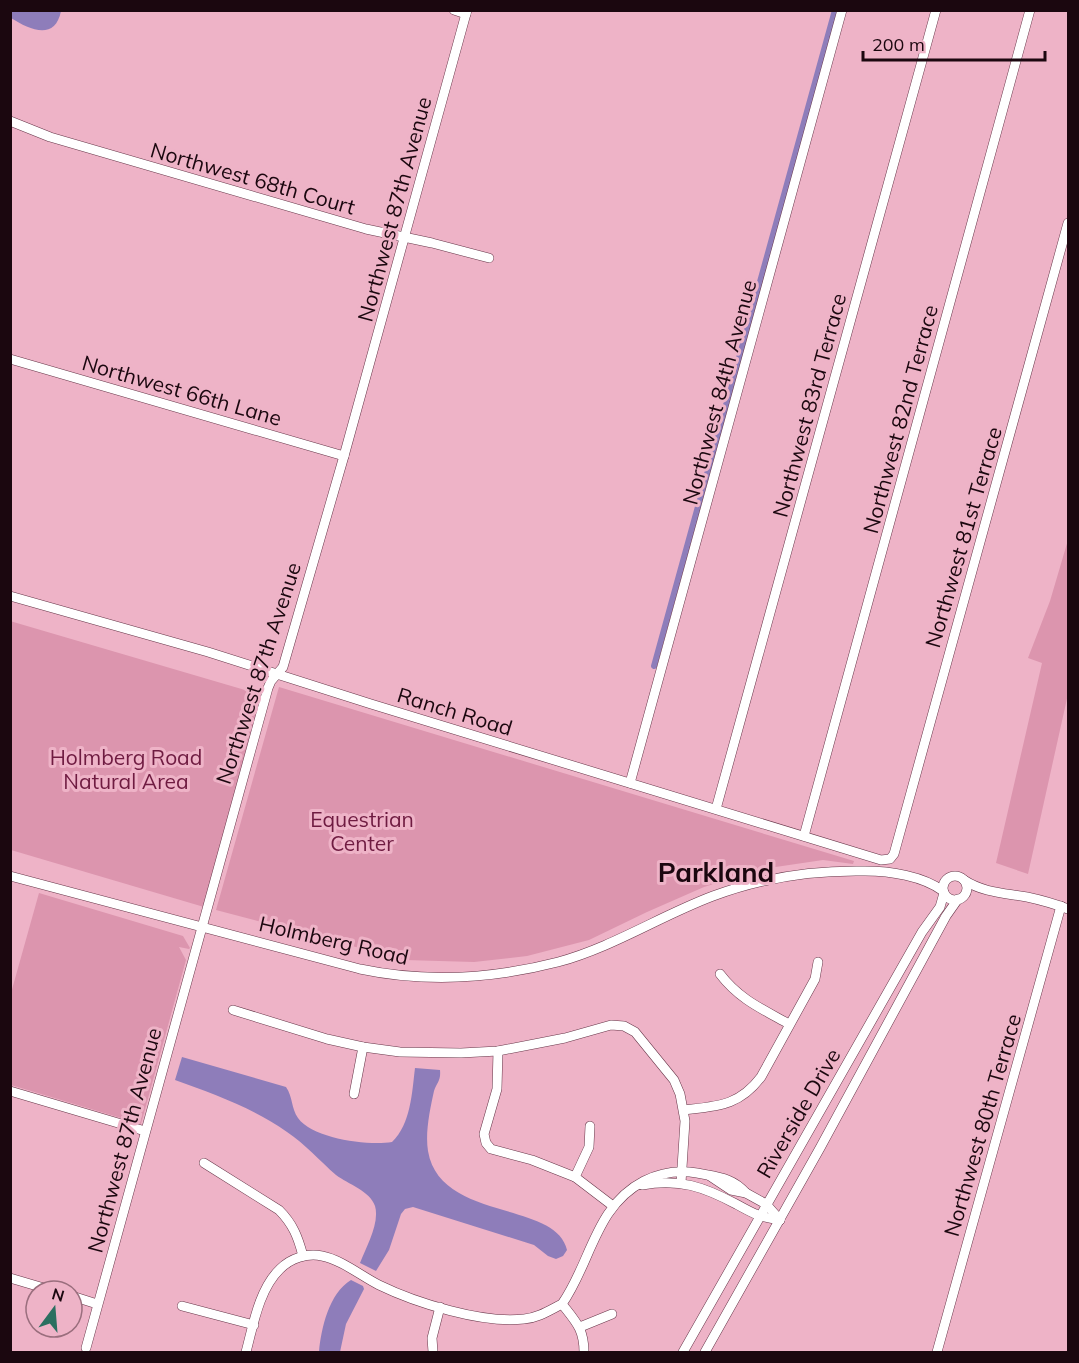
<svg xmlns="http://www.w3.org/2000/svg" width="1079" height="1363" viewBox="0 0 1079 1363" font-family="Mulish,sans-serif">
	<style>
		.green { fill: #dc95ae }
		.water { fill: #8e7dba }
		.lines { fill: none; stroke-linecap: round; stroke-linejoin: round }
		.canal { stroke: #8e7dba; stroke-width: 6 }
		.minor-casing { stroke: #673649; stroke-width: 10 }
		.minor { stroke: #fff; stroke-width: 9 }
		.labels { text-anchor: middle; dominant-baseline: central; stroke-width: 6; stroke-linejoin: round; paint-order: stroke }
		.street-label { font-size: 21px; fill: #1b070f; stroke: #eeb3c7 }
		.park-label { font-size: 21px; fill: #6f1b41; stroke: #eeb3c7 }
		.district-label { font-size: 27px; font-weight: bold; fill: #1b070f; stroke: #eeb3c7 }
	</style>
	<rect width="100%" height="100%" fill="#eeb3c7"/>
	<g class="green">
		<polygon points="1068,540 1068,694 1028,874 996,863 1042,663 1028,658 1050,601"/>
		<polygon points="10,621 262,695 204,907 11,850"/>
		<polygon points="279,687 854,861 853,864 823,860 762,869 704,887 647,912 589,940 527,956 474,962 405,960 216,910"/>
		<polygon points="39,893 183,936 190,948 189,949 179,947 186,960 141,1124 11,1085 11,993"/>
	</g>
	<g class="water">
		<path d="M 61,11 C 55,41 30,30 11,18 L 11,11 Z"/>
		<path d="M 182,1057 L 286,1087 C 293,1097 291,1108 298,1118 C 313,1139 369,1146 392,1142 C 411,1124 412,1092 415,1068 L 440,1070 C 441,1081 437,1082 434,1091 C 430,1109 425,1133 428,1151 C 440,1222 556,1200 567,1250 L 563,1256 L 556,1259 L 548,1256 L 534,1245 L 413,1207 L 405,1209 L 401,1214 L 389,1250 L 376,1271 L 360,1263 C 366,1247 380,1223 375,1206 C 370,1191 348,1184 336,1175 C 320,1161 305,1144 287,1132 C 253,1108 214,1094 175,1080 Z"/>
		<path d="M 351,1280 L 363,1286 L 364,1289 L 346,1324 L 340,1352 L 319,1352 C 321,1329 329,1293 351,1280 Z"/>
	</g>
	<g class="lines">
		<polyline class="canal" points="654,666 835,10"/>
		<defs>
			<g id="minor">
				<polyline points="454,10 466,14"/>
				<polyline points="10,121 50,137 366,229 432,243 489,258"/>
				<polyline points="10,359 344,456"/>
				<polyline points="10,596 208,652 371,704 881,860 890,859 894,854 1068,223"/>
				<polyline points="630,783 842,10"/>
				<polyline points="716,809 936,10"/>
				<polyline points="804,836 1030,10"/>
				<circle cx="955" cy="888" r="12"/>
				<path d="M 10,876 L 360,969 C 426,983 492,979 558,962 C 613,947 660,916 713,896 C 761,878 814,870 865,871 C 890,871 923,876 943,891"/>
				<path d="M 964,880 C 984,893 1005,893 1027,897 C 1041,900 1055,904 1068,909"/>
				<path d="M 720,974 C 739,999 762,1009 789,1024"/>
				<polyline points="233,1010 327,1039 363,1047 400,1052 461,1053 498,1051 565,1038 611,1025 624,1026 635,1032 674,1080 680,1094 685,1121 681,1183"/>
				<polyline points="498,1051 497,1089 484,1134 486,1143 491,1149 532,1160 575,1177 613,1206"/>
				<polyline points="10,1091 145,1131"/>
				<polyline points="354,1094 363,1047"/>
				<path d="M 684,1110 C 718,1106 739,1106 761,1077 L 815,979 L 818,962"/>
				<path d="M 204,1163 L 279,1210 C 293,1224 298,1237 303,1256"/>
				<polyline points="710,1176 731,1190 746,1193 766,1204 780,1220"/>
				<polyline points="575,1177 589,1147 590,1126"/>
				<path d="M 642,1185 C 679,1178 704,1187 736,1204 C 754,1214 759,1217 780,1220"/>
				<polyline points="10,1278 54,1291"/>
				<polyline points="72,1296 97,1304"/>
				<polyline points="182,1306 254,1325"/>
				<polyline points="580,1327 612,1314"/>
				<polyline points="86,1348 268,688 271,681 283,667 344,456 467,10"/>
				<path d="M 246,1352 C 253,1326 259,1289 280,1269 C 291,1258 307,1253 322,1256 C 342,1260 361,1276 379,1285 C 416,1303 483,1324 524,1319 C 538,1318 550,1310 562,1304"/>
				<polyline points="433,1352 432,1338 440,1307"/>
				<path d="M 584,1352 C 584,1329 576,1322 562,1304 C 591,1263 595,1206 644,1181 C 660,1173 679,1170 697,1173 C 717,1177 732,1177 746,1193"/>
				<polyline points="683,1352 922,932 940,907 944,893"/>
				<polyline points="705,1352 820,1148 946,916 958,899"/>
				<polyline points="937,1352 1061,906"/>
			</g>
		</defs>
		<use href="#minor" class="minor-casing"/>
		<use href="#minor" class="minor"/>
	</g>
	<g class="labels">
		<g class="street-label">
			<text transform="translate(253 178) rotate(16)">Northwest 68th Court</text>
			<text transform="translate(394 209) rotate(-75)">Northwest 87th Avenue</text>
			<text transform="translate(182 390) rotate(16)">Northwest 66th Lane</text>
			<text transform="translate(719 392) rotate(-75)">Northwest 84th Avenue</text>
			<text transform="translate(809 405) rotate(-75)">Northwest 83rd Terrace</text>
			<text transform="translate(900 419) rotate(-75)">Northwest 82nd Terrace</text>
			<text transform="translate(963 537) rotate(-74)">Northwest 81st Terrace</text>
			<text transform="translate(258 673) rotate(-72)">Northwest 87th Avenue</text>
			<text transform="translate(455 711) rotate(17)">Ranch Road</text>
			<text transform="translate(334 940) rotate(13)">Holmberg Road</text>
			<text transform="translate(798 1113) rotate(-60)">Riverside Drive</text>
			<text transform="translate(982 1125) rotate(-74)">Northwest 80th Terrace</text>
			<text transform="translate(124 1140) rotate(-75)">Northwest 87th Avenue</text>
		</g>
		<g class="park-label">
			<text x="126" y="757">Holmberg Road<tspan x="126" dy="24">Natural Area</tspan></text>
			<text x="362" y="819">Equestrian<tspan x="362" dy="24">Center</tspan></text>
		</g>
		<g class="district-label">
			<text x="716" y="872">Parkland</text>
		</g>
	</g>
	<rect width="1079" height="1363" fill="none" stroke="#1b070f" stroke-width="24"/>
	<g transform="translate(54 1309) rotate(16)"><circle r="28" fill="#eeb3c7" stroke="#9a6e7d" stroke-width="1.5"/>
	<path d="M0-4.5L10 22L0 15L-10 22Z" fill="#2b6f60"/>
	<text y="-9" font-size="16" font-weight="bold" text-anchor="middle" fill="#1b070f">N</text>
	</g>
	<path d="M863 51v9h182v-9" fill="none" stroke="#1b070f" stroke-width="3"/>
	<text x="872" y="51" font-size="18" fill="#1b070f" stroke="#eeb3c7" stroke-width="4.5" paint-order="stroke">200 m</text>
</svg>
